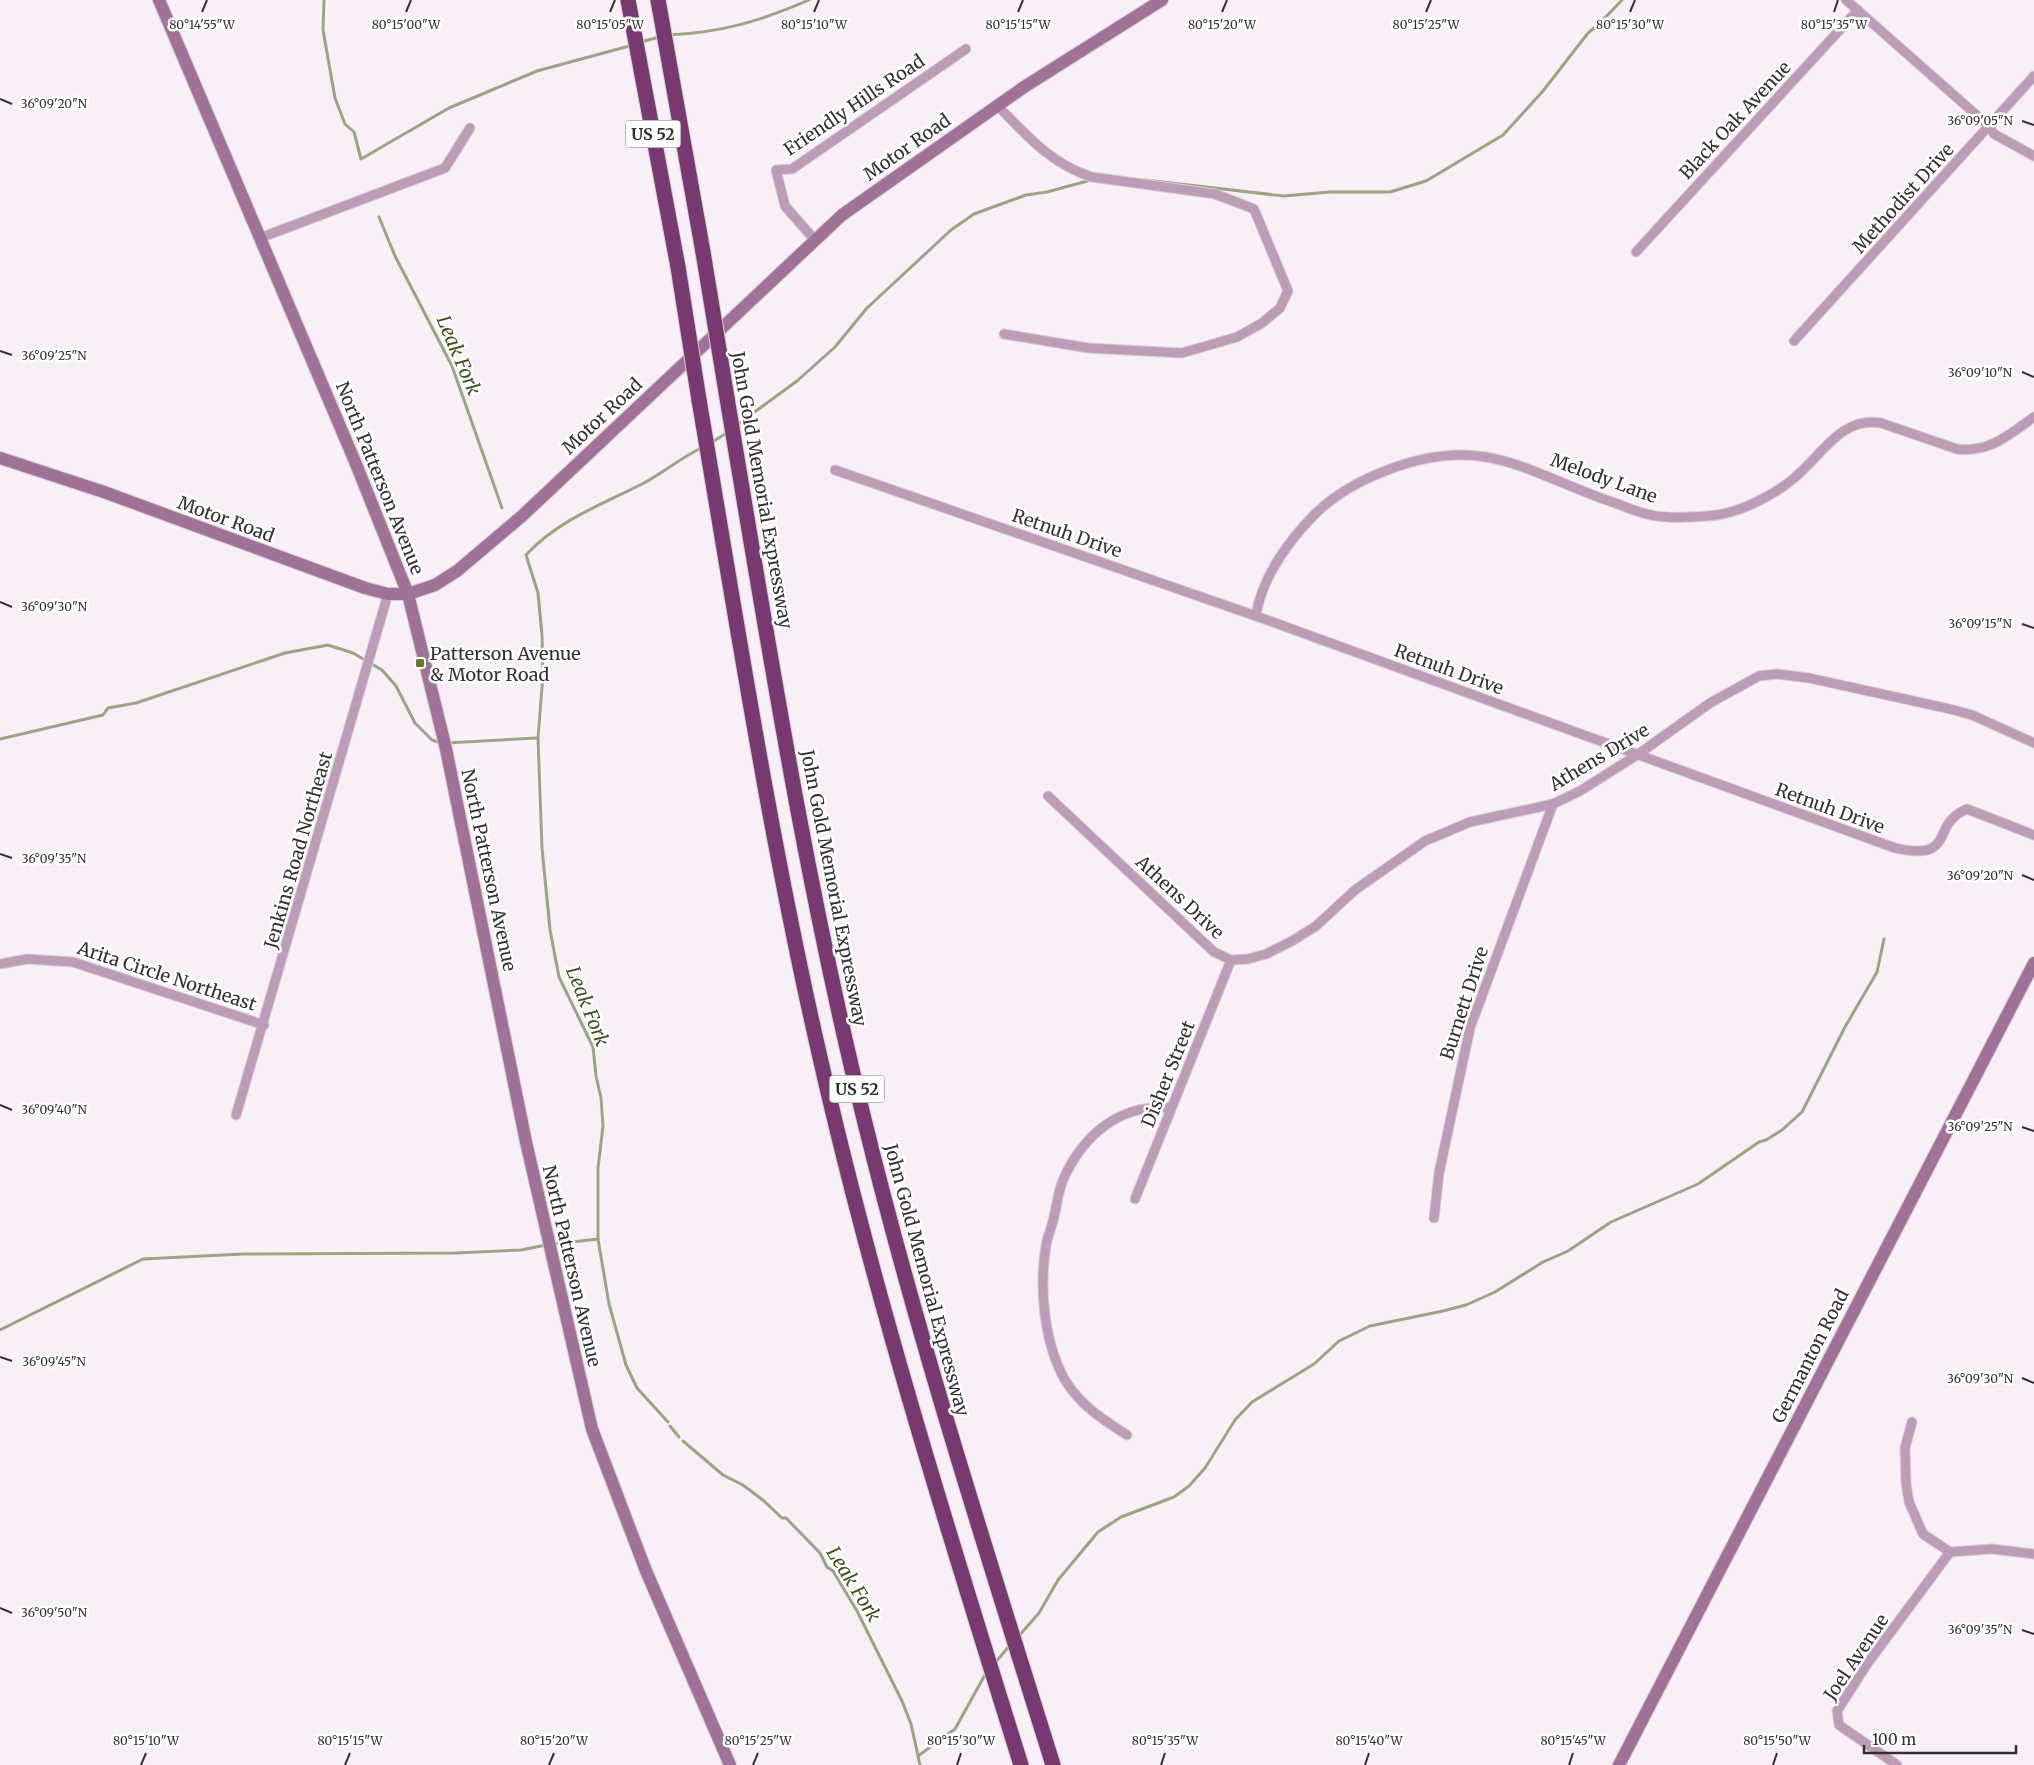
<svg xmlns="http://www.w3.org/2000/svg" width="2034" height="1765" viewBox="0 0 2034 1765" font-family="Merriweather,serif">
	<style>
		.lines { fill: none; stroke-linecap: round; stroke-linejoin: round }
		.stream { stroke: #99a681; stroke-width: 3 }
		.street-casing { stroke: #d5cdd4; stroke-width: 11 }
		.secondary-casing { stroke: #d5cdd4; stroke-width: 14 }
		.highway-casing { stroke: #d5cdd4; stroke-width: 17 }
		.street { stroke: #bc9cb6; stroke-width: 9 }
		.secondary { stroke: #a07298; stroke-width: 12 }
		.highway { stroke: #77396f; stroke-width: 15 }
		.highway-bridge-casing { stroke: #d5cdd4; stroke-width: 17; stroke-linecap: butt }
		.highway-bridge { stroke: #77396f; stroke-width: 15 }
		.ticks { fill: none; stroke: #333032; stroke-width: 2 }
		.poi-dot { fill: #637a2c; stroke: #fff; stroke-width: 2 }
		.labels { text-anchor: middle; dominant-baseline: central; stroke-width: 5; stroke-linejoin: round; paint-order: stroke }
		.shield { fill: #fff; stroke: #706e70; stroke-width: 1 }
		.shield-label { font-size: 16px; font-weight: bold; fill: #333032 }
		.street-label { font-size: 18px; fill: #333032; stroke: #fff }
		.poi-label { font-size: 18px; fill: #333032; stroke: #fff; text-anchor: start }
		.water-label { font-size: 19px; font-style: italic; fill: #405117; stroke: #fff }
		.ticks-label { font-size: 12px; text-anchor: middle; fill: #333032; stroke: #fff; stroke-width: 5; stroke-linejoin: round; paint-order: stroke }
	</style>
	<rect width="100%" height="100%" fill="#f9f0f7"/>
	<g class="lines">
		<g class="stream">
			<polyline points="324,0 323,30 335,98 345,124 354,132 361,159 449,108 537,71 633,45"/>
			<path d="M 668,35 C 720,33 761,21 809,0"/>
			<polyline points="641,42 659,37"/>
			<polyline points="1145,180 1284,196 1330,192 1390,192 1426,181 1503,135 1543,91 1588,33 1600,23 1622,0"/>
			<polyline points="379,217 395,256 452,366 502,508"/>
			<polyline points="737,425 797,381 835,347 867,308 951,230 974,214 1026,195 1047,192 1091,180"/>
			<polyline points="711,443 728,432"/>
			<polyline points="0,739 103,715 108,708 136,703 285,653 328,645 353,653 382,670 396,686 415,723 432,740 441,743"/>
			<polyline points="447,743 537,738"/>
			<polyline points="553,1244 598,1239"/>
			<polyline points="0,1330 143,1259 243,1254 455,1253 521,1250 546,1245"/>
			<path d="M 668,1422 L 637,1388 L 626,1365 L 609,1304 L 598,1239 L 598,1168 L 603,1126 L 601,1098 L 596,1076 L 593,1047 L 559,977 L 550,930 L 542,848 L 538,738 L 543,675 L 542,635 L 538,593 L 526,555 C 558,520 603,504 644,483 C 664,472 682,457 703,447"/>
			<polyline points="670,1426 679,1437"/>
			<polyline points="683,1441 723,1475 743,1485 764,1501 782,1518 786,1518 820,1553 827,1567 833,1571 857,1611 902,1701 911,1724 920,1765"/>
			<polyline points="1018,1637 1039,1613 1058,1580 1098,1532 1121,1517 1174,1497 1189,1486 1205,1468 1235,1420 1252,1402 1314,1364 1339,1341 1370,1326 1443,1311 1466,1305 1495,1292 1543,1262 1568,1251 1611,1222 1698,1184 1759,1142 1766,1140 1782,1130 1802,1112 1845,1027 1877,972 1884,939"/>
			<polyline points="995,1663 1010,1645"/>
			<polyline points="918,1756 955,1729 986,1673"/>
		</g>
		<defs>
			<g id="street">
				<polyline points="1846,0 1990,127 1994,134 2034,156"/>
				<path d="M 997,105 C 1026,135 1051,164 1092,177 L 1215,194 L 1254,209 L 1288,291 L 1280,308 L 1262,323 L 1237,337 L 1182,353 L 1088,348 L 1004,334"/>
				<polyline points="260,238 445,168 470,128"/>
				<polyline points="814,239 785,206 776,170 792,169 966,49"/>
				<polyline points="1636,252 1858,10"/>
				<polyline points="1794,341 2034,76"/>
				<path d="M 835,470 L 1256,616 L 1895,848 C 1958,862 1929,824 1967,809 L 2034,835"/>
				<path d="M 1256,616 C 1261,578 1290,539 1316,513 C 1337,493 1363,479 1390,469 C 1487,433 1528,474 1615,503 C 1626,507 1639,513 1651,515 C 1668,519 1689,517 1707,516 C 1736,515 1771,497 1793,479 C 1821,457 1840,416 1881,423 L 1957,449 C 1989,453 2009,435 2034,417"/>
				<polyline points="1048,796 1214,952 1231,960 1248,959 1266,954 1292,941 1316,926 1355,890 1425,841 1470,822 1553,804 1580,791 1637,755 1710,703 1759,676 1777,674 1809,678 1950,709 1972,715 2034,743"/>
				<polyline points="0,964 27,959 73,962 264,1025"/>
				<polyline points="236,1115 388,594"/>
				<polyline points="1135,1199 1231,960"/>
				<polyline points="1434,1218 1439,1173 1470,1028 1553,804"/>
				<polyline points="1912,1422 1905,1448 1906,1483 1909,1502 1923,1534 1950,1552 1992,1549 2034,1554"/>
				<path d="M 1127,1435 C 1102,1419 1080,1405 1065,1380 C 1044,1343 1039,1288 1046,1246 C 1047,1237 1052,1227 1054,1217 C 1057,1205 1058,1192 1063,1180 C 1083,1135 1120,1103 1171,1108"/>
				<polyline points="1897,1765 1839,1725 1837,1711 1867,1664 1950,1552"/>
			</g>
			<g id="secondary">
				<polyline points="159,0 356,464 408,594 446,749 526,1142 592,1429 646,1571 730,1765"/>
				<polyline points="0,458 104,492 365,588 388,594 408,594 435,585 457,571 522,516 842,215 1024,87 1162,0"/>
				<polyline points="1619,1765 2034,963"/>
			</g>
			<g id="highway">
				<polyline points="628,0 678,267"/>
				<polyline points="658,0 703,252"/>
				<path d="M 727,398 C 768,642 806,887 866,1127 C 919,1342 987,1553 1053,1765"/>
				<path d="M 699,400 C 737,623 771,846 822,1066 C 876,1302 949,1534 1021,1765"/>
			</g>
		</defs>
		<use href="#street" class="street-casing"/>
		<use href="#secondary" class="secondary-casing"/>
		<use href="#highway" class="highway-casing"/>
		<use href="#street" class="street"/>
		<use href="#secondary" class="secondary"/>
		<use href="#highway" class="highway"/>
		<defs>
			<g id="highway-bridge">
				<polyline points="703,252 727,398"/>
				<polyline points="678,267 699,400"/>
			</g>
		</defs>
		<use href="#highway-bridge" class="highway-bridge-casing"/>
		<use href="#highway-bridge" class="highway-bridge"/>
	</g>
	<path class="ticks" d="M 202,12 L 207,0M 406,12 L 411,0M 610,12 L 615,0M 814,12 L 819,0M 1018,12 L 1023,0M 1222,12 L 1227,0M 1426,12 L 1431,0M 1630,12 L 1635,0M 1834,12 L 1838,0M 0,99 L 12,104M 2022,121 L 2034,125M 0,351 L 12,355M 2022,372 L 2034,377M 0,602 L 12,607M 2022,624 L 2034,628M 0,854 L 12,858M 2022,875 L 2034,880M 0,1105 L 12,1110M 2022,1127 L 2034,1131M 0,1357 L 12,1361M 2022,1378 L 2034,1383M 0,1608 L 12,1613M 2022,1630 L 2034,1634M 141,1765 L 146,1753M 345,1765 L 350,1753M 549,1765 L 554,1753M 753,1765 L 758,1753M 957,1765 L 961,1753M 1161,1765 L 1165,1753M 1365,1765 L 1369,1753M 1569,1765 L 1573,1753M 1773,1765 L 1777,1753"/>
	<rect class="poi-dot" x="415" y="658" width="10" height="10" rx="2.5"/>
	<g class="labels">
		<g class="shield">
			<rect x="625.5" y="120.5" width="55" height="27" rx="4"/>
			<rect x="829.5" y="1075.5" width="55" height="27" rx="4"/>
		</g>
		<g class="shield-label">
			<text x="653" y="134">US 52</text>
			<text x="857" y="1089">US 52</text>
		</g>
		<g class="street-label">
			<text transform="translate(854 105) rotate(-34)">Friendly Hills Road</text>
			<text transform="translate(1735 120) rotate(-47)">Black Oak Avenue</text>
			<text transform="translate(907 147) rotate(-35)">Motor Road</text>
			<text transform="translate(1903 198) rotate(-48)">Methodist Drive</text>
			<text transform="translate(602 416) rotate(-43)">Motor Road</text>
			<text transform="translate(380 478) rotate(68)">North Patterson Avenue</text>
			<text transform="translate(1604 478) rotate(20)">Melody Lane</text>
			<text transform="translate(762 490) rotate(80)">John Gold Memorial Expressway</text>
			<text transform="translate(226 519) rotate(20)">Motor Road</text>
			<text transform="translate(1067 533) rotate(19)">Retnuh Drive</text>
			<text transform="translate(1449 669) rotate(20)">Retnuh Drive</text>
			<text transform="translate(1599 757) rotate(-31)">Athens Drive</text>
			<text transform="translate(1830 808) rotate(20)">Retnuh Drive</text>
			<text transform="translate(298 850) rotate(-74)">Jenkins Road Northeast</text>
			<text transform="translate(489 870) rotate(78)">North Patterson Avenue</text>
			<text transform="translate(834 888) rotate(79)">John Gold Memorial Expressway</text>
			<text transform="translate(1180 897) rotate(43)">Athens Drive</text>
			<text transform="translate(167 976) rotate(18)">Arita Circle Northeast</text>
			<text transform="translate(1464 1003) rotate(-72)">Burnett Drive</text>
			<text transform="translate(1168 1074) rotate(-68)">Disher Street</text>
			<text transform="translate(572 1266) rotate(77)">North Patterson Avenue</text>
			<text transform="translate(927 1280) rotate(75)">John Gold Memorial Expressway</text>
			<text transform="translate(1810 1356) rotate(-63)">Germanton Road</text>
			<text transform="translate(1856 1657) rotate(-56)">Joel Avenue</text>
		</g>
		<g class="poi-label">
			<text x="430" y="653">Patterson Avenue<tspan x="430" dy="21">&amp; Motor Road</tspan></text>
		</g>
		<g class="water-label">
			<text transform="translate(459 355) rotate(67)">Leak Fork</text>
			<text transform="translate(588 1006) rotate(68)">Leak Fork</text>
			<text transform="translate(854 1584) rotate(58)">Leak Fork</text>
		</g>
	</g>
	<g class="ticks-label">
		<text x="202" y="29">80°14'55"W</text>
		<text x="406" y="29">80°15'00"W</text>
		<text x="610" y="29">80°15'05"W</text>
		<text x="814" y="29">80°15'10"W</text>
		<text x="1018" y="29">80°15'15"W</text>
		<text x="1222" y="29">80°15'20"W</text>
		<text x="1426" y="29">80°15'25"W</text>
		<text x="1630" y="29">80°15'30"W</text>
		<text x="1834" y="29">80°15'35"W</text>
		<text x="54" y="108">36°09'20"N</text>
		<text x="1980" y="125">36°09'05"N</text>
		<text x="54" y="360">36°09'25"N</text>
		<text x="1980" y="377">36°09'10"N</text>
		<text x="54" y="611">36°09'30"N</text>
		<text x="1980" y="628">36°09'15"N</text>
		<text x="54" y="863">36°09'35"N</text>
		<text x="1980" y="880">36°09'20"N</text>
		<text x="54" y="1114">36°09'40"N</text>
		<text x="1980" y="1131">36°09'25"N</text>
		<text x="54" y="1366">36°09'45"N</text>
		<text x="1980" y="1383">36°09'30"N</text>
		<text x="54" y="1617">36°09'50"N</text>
		<text x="1980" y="1634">36°09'35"N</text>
		<text x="146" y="1745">80°15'10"W</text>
		<text x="350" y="1745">80°15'15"W</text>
		<text x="554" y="1745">80°15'20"W</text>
		<text x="758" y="1745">80°15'25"W</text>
		<text x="961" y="1745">80°15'30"W</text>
		<text x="1165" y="1745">80°15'35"W</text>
		<text x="1369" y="1745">80°15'40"W</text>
		<text x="1573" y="1745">80°15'45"W</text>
		<text x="1777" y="1745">80°15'50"W</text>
	</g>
	<path d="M1864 1745v8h152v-8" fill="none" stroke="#333032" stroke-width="2.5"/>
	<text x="1872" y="1745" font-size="15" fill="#333032" stroke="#ffffff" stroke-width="4" paint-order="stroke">100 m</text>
</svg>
